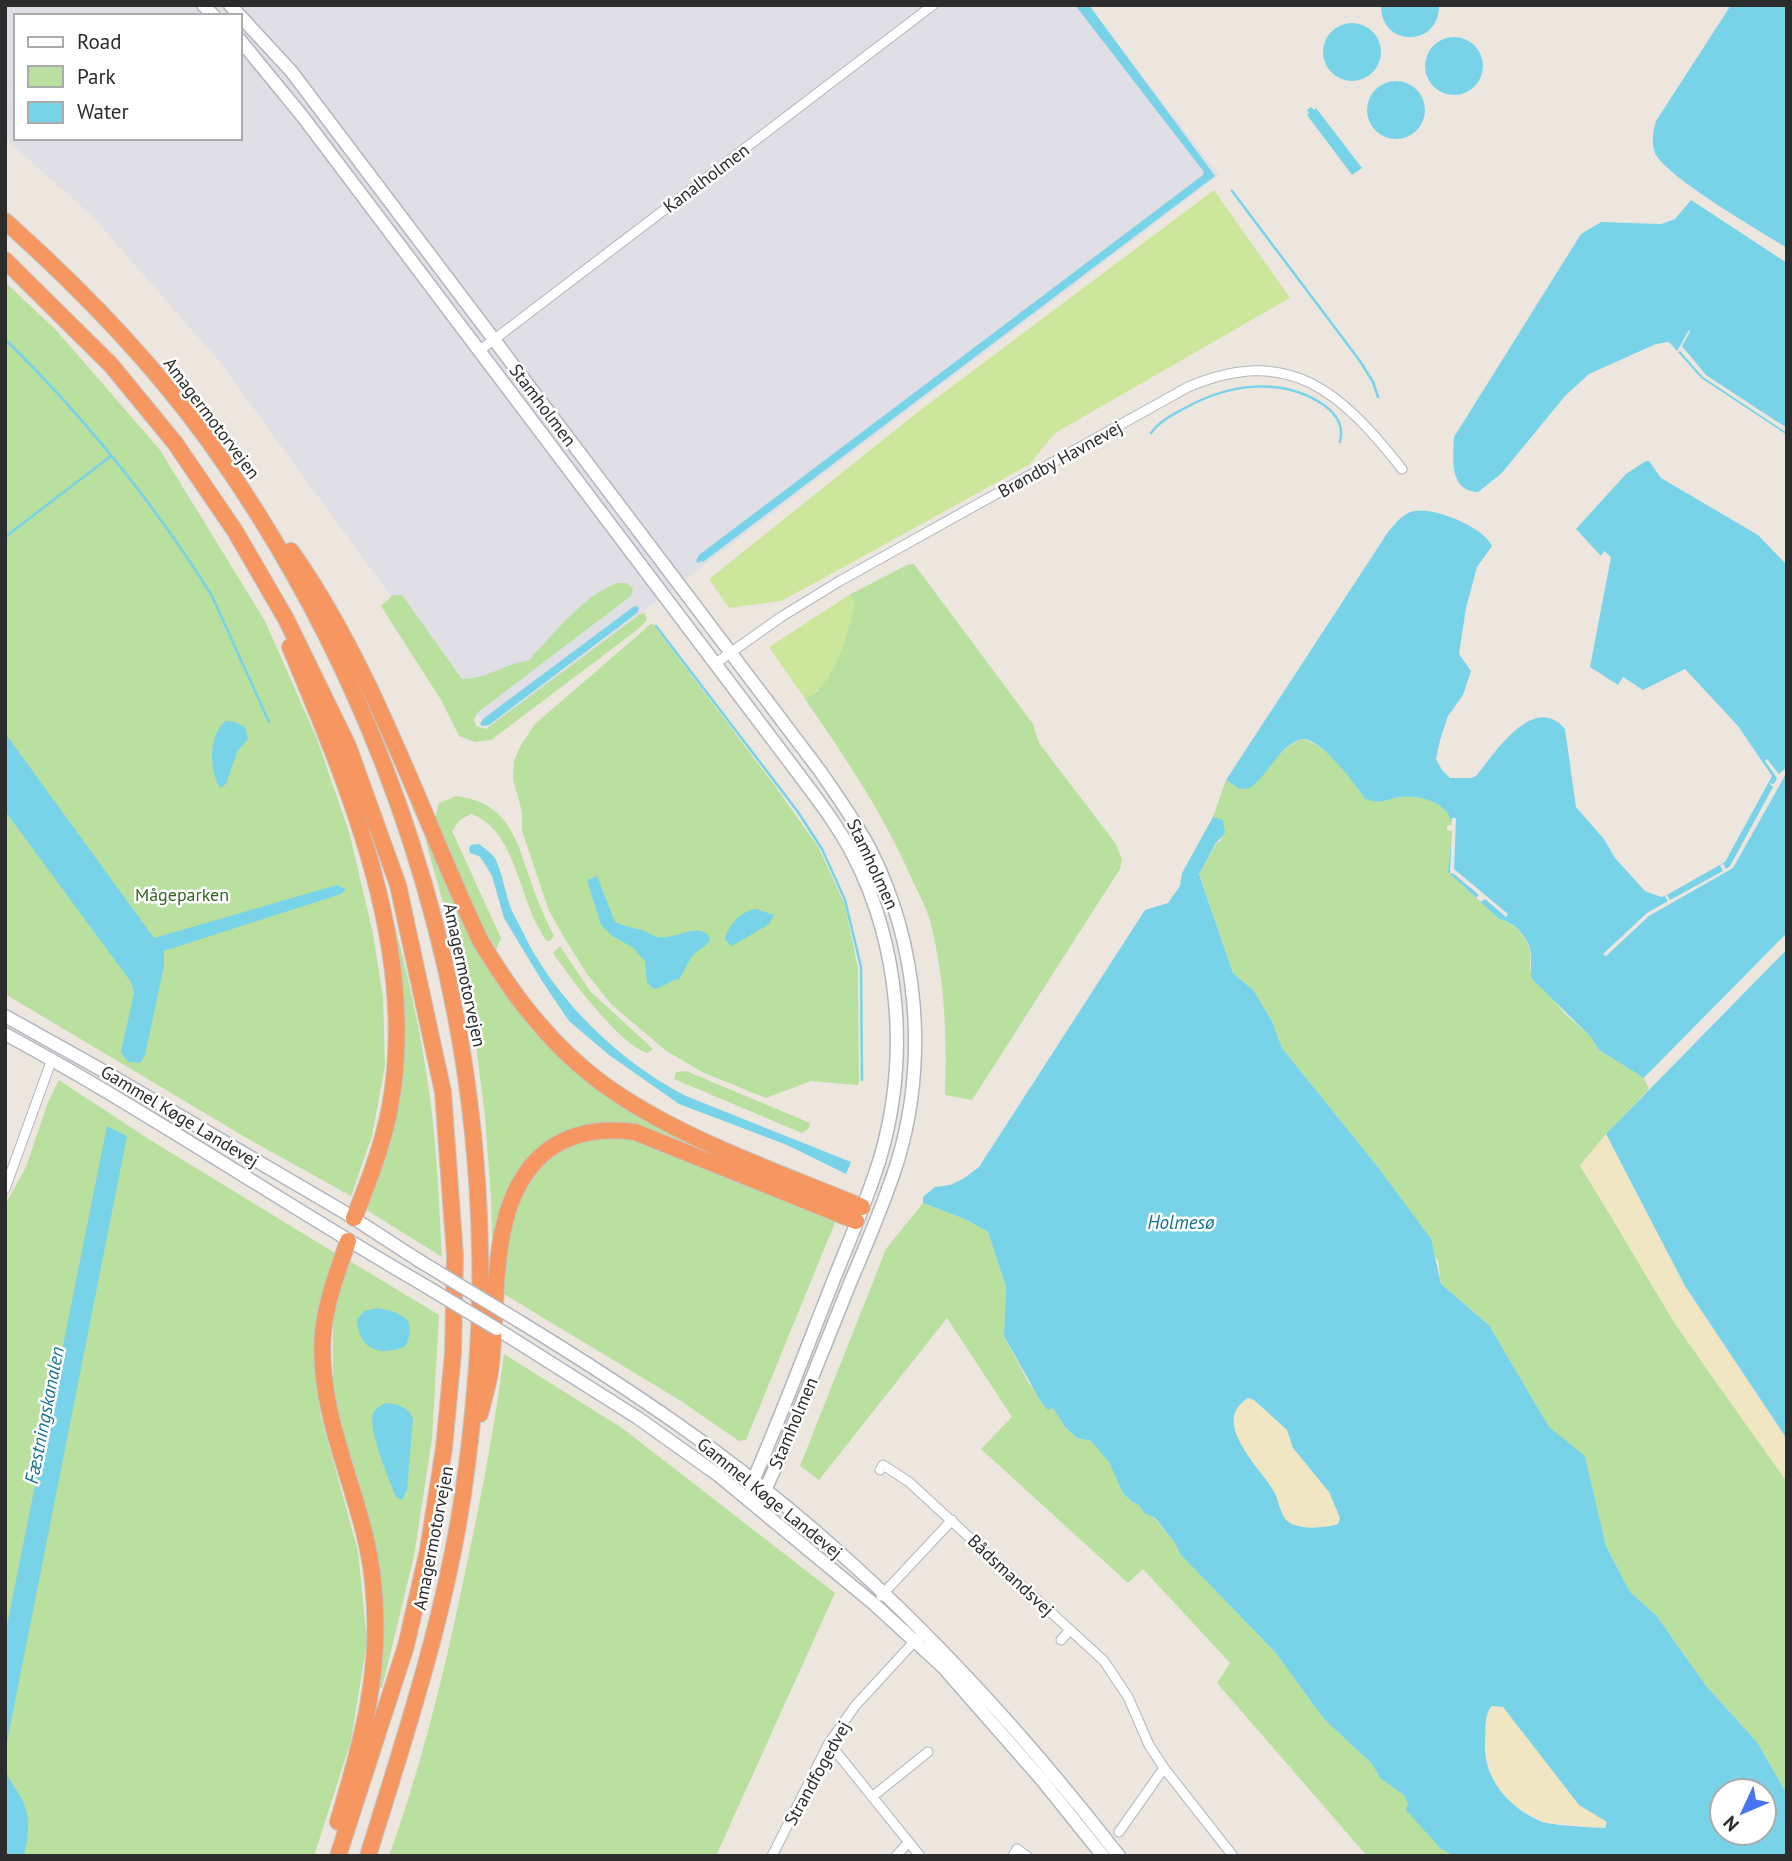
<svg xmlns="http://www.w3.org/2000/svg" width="1792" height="1861" font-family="'PT Sans',sans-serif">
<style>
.industrial{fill:#e0dfe6;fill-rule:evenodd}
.green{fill:#b9e09f}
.sand{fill:#f0e6c4}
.pitch{fill:#cce79b}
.water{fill:#78d3e9;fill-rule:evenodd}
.pier{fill:#ede6df}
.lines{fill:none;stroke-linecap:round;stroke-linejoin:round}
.stream{stroke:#78d3e9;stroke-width:2.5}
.street-casing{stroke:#b2b6bf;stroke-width:11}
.secondary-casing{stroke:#b2b6bf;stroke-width:15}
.highway-casing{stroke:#c4c4c4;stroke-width:18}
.street{stroke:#fff;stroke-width:9}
.secondary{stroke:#fff;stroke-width:12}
.highway{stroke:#f69761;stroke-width:16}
.secondary-bridge-casing{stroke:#b2b6bf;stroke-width:15;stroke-linecap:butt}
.secondary-bridge{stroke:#fff;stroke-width:12}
.labels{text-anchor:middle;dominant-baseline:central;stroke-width:5;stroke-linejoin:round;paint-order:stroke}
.street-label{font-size:18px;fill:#2c2c2c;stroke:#fff}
.park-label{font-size:18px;fill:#32661e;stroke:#fff}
.water-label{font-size:19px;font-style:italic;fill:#147397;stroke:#fff}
</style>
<rect width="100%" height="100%" fill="#ede6df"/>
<path class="industrial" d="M5 5H1087L1219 175 488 729 219 361 93 217 5 138ZM16 16H240V138H16Z"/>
<path class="green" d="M5 282 57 331 160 450 265 621 317 739 350 835 373 934 383 997 385 1066 372 1136 351 1196 250 1140 5 994Z
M914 564 1033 724 1039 743 1116 844 1122 860 1120 869 972 1100 945 1095C947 1036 945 978 930 921 926 906 917 891 911 877 883 813 844 756 805 699L818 691 854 604 849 595 907 565Z
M618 583H626L633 588 631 596 478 712 474 719 476 726 486 729 640 614 645 613 647 620 637 630 491 740 475 742 459 736 441 700 381 606 393 595H402L462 679C490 679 503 663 528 661 551 637 586 592 618 583Z
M652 623 775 786 819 848 845 905 858 968 859 1083 857 1085 811 1081 766 1098 702 1072 665 1050 611 1004 587 974 565 939 549 911 522 831V812L513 779 514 761 521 745 535 724Z
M1301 739C1326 743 1351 778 1365 799 1382 805 1385 798 1401 797 1418 795 1448 802 1451 822 1453 838 1449 856 1448 872L1499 919C1513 921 1528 938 1530 952 1531 958 1530 965 1530 971L1564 1013 1590 1036 1599 1050 1644 1078 1649 1089 1606 1134 1580 1166 1702 1362 1787 1482V1794L1757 1742 1707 1687 1656 1615 1630 1592 1606 1546 1585 1456 1549 1428 1489 1325 1441 1284 1438 1261 1377 1166 1282 1048 1272 1021 1253 990 1233 973 1199 873 1217 843 1221 841 1222 823 1213 817 1226 780 1239 789 1289 746Z
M456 796C515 803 518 850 536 896 541 910 548 923 554 936L550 941H547C518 904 518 830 471 814L460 820 452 831 501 938 496 950 475 912 435 818 439 803Z
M370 839C396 924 418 1009 430 1098 437 1150 439 1204 442 1257L365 1209 399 1064Z
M430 841 509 998 534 1031 561 1058 590 1083 843 1205 609 1123 580 1127 553 1139 496 1241 492 1239 491 1197 485 1117 471 1003 426 842Z
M560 946 590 991 652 1048V1050L647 1053C619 1044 571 979 553 953Z
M686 1071 810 1123 809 1128 802 1133 674 1079 676 1072Z
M59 1080 147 1138 335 1253 320 1304 315 1348 316 1384 321 1417 358 1551 367 1641 351 1741 314 1856H5V1205L26 1167 48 1102Z
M605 1136 637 1139 836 1220 746 1440 739 1441 681 1401 504 1294C507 1267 507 1237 515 1212 523 1182 547 1149 578 1140 586 1137 596 1137 605 1136Z
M923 1203 967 1220 988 1232 1006 1287 1004 1336 1029 1384 1037 1392 1041 1403 1053 1408 1065 1427 1077 1438 1091 1441 1110 1462 1123 1493 1132 1502 1139 1505 1144 1513 1154 1518 1175 1543 1180 1554 1275 1652 1324 1719 1372 1764 1380 1778 1405 1796 1408 1805 1455 1856H1367L1217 1683 1230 1663 1143 1569 1128 1583 981 1449 1012 1417 947 1318 819 1480 800 1466 886 1249Z
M348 1260 439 1315 432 1439 414 1556 382 1688 376 1687 379 1671 352 1471 333 1392V1312Z
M504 1354 622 1428 835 1593 716 1856H389C423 1761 447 1662 467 1563 482 1494 495 1424 504 1354Z"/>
<path class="sand" d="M1606 1134 1685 1286 1787 1439V1482L1675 1324 1580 1165Z
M1248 1398 1254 1400 1287 1430 1293 1448 1329 1492 1340 1518 1338 1524C1325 1528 1303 1530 1290 1523 1280 1517 1279 1499 1273 1490 1258 1465 1211 1423 1248 1398Z
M1492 1706 1503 1707 1579 1805 1607 1822 1605 1828 1542 1822 1506 1800 1495 1784 1485 1754 1487 1711Z"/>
<path class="pitch" d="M1214 190 1290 298 1055 433 1030 464 831 574 781 601 729 608 709 579 923 408Z
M849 595 855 604C846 637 837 682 805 699L769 647Z"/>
<path class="water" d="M1075 5H1089L1215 176 703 562 701 561 698 563 696 561 699 555 1203 175 1204 172Z
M1381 5H1439C1440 48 1380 48 1381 5Z
M1731 5H1787V248C1760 231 1666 177 1655 153 1651 142 1653 131 1656 121Z
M1323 52a29 29 0 1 1 58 0a29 29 0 1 1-58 0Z
M1425 66a29 29 0 1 1 58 0a29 29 0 1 1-58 0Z
M1367 110a29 29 0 1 1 58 0a29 29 0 1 1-58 0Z
M1311 107 1314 110 1316 108 1362 168 1352 175 1307 115 1309 113 1307 110Z
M1691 200 1787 263V435L1701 378 1669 342 1656 344 1589 374 1565 396 1501 474 1478 492C1449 491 1453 459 1454 437L1581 234 1601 222 1661 224 1675 219Z
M1646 461H1649L1661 478 1758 535 1787 565V933L1644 1078 1599 1050 1590 1036 1532 979C1529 969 1533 959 1530 950 1527 936 1513 921 1499 919L1448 872C1449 856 1453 838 1451 822 1448 802 1418 795 1401 797 1385 799 1382 805 1365 799 1356 785 1320 737 1302 739 1297 740 1291 744 1287 747 1273 759 1265 777 1250 788L1239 789 1226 780 1388 532C1395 524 1403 513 1414 511 1434 507 1484 527 1492 546L1477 567 1466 608 1459 654 1471 671 1463 695 1448 716 1440 740 1436 759 1442 770 1450 778H1471L1476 776C1495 753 1533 692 1565 729L1576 807 1604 839 1615 858 1645 891 1661 897 1665 896 1725 862 1772 776 1738 726 1685 669 1643 690 1623 677 1618 685 1590 667 1611 557 1604 551 1601 556 1576 529 1626 474Z
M637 606 639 608 637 613 489 725 482 726 480 724 483 719 633 607Z
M226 721 235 722 245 727 248 739 237 752 226 784 220 788C209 770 208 734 226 721Z
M5 733 154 938 337 885 346 889 341 894 164 951V966L145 1055 140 1063 128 1062 121 1052 134 993 131 982 5 811Z
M1213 817 1223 820 1225 833 1216 843 1199 874 1233 973 1253 990 1272 1021 1282 1048 1377 1166 1431 1239 1441 1284 1489 1325 1549 1427 1585 1456 1606 1546 1630 1592 1656 1615 1707 1687 1757 1742 1787 1794V1856H1455L1441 1849 1406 1810 1408 1805 1405 1796 1380 1778 1372 1764 1324 1719 1275 1652 1180 1554 1175 1543 1155 1518 1144 1513 1139 1505 1132 1502 1123 1493 1109 1462 1091 1441 1077 1438 1065 1427 1053 1408 1048 1410 1041 1402 1004 1336 1006 1287 988 1232 967 1220 923 1203V1197L935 1187 950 1185 963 1179 979 1167 1145 910 1168 903 1180 886 1182 873ZM1248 1398 1254 1400 1287 1430 1293 1448 1329 1492 1340 1518 1338 1524C1325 1528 1303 1530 1290 1523 1280 1517 1279 1499 1273 1490 1258 1465 1210 1422 1248 1398ZM1492 1706 1503 1707 1579 1805 1607 1822 1605 1828C1590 1827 1553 1826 1540 1821 1508 1807 1483 1778 1485 1742 1486 1730 1484 1714 1492 1706ZM1722 1791H1764V1833H1722Z
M479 844C484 848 491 853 495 858 504 876 505 897 514 915 522 929 528 944 537 958 572 1015 626 1065 686 1096L851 1162 846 1174 787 1145 679 1104 609 1055 569 1021 542 981 504 918 492 876 483 861 479 856 470 853 469 848 471 845Z
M597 876 615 922C624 926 633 928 642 930 648 932 653 936 658 937 676 940 700 920 710 938 707 948 701 947 694 954 689 959 685 971 679 979 669 980 662 989 654 989L647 983 645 961 632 947 612 936 601 925 587 880Z
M756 909 774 915 769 924 732 946 725 940C728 925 741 911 756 909Z
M1787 949V1439L1685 1286 1606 1134Z
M107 1126 127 1136 5 1752V1635Z
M378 1308 395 1312 408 1320 410 1333 406 1346C380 1357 359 1350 357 1320L364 1311Z
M386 1403C398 1404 409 1407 413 1419L407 1490 402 1500 396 1497C389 1480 368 1430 373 1414 375 1408 380 1406 386 1403Z
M5 1768C9 1782 19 1791 24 1804 31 1820 28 1839 24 1856H5Z"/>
<path class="pier" d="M1689 330 1690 332 1682 346 1706 375 1787 428V433L1703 377 1680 351 1676 353Z
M1767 759 1779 774 1787 767V772L1733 868 1649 916 1606 956 1603 954 1647 913 1668 901 1665 896 1667 895 1670 900 1723 871 1720 865 1723 864 1726 869 1730 866 1773 787 1769 783 1774 784 1777 778 1765 761Z
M1452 818H1456L1454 869 1508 914 1506 917 1485 899 1481 902 1476 898 1479 895 1454 874 1450 873 1452 831 1447 830V825H1451Z
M1787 933V938L1645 1081 1644 1078Z
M1787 946V949L1649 1089 1648 1086Z"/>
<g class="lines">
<path class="stream" d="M1232 191 1360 361 1373 382 1378 397
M5 339C83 416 154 503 212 596L269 722
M1151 433C1160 421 1172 415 1185 408 1228 384 1282 376 1324 405 1337 415 1344 425 1340 442
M5 537 111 456
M656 626 798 812 822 849 845 900 861 967 862 1080"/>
<defs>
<path id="street" d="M479 351 933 5
M716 663 781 617 838 582 1188 387C1290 344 1341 392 1402 469
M5 1189 52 1059
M880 1470 883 1465 909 1482 1104 1661 1128 1697 1149 1745 1164 1768
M881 1596 952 1520
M1061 1640 1070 1630
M829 1743 920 1856
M872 1797 928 1752
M1119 1832 1164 1768 1233 1856
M772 1856 829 1743 855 1706 924 1631
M896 1856 909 1842
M1013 1856 1017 1849 1027 1856"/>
<path id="secondary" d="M203 5 214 16
M230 5 291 71 820 771C838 797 856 822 871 851 918 945 928 1059 898 1160 885 1202 867 1243 850 1283 827 1341 804 1398 781 1455L765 1490 750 1501
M240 40 303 117 803 780C821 804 839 828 853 855 900 946 909 1057 881 1155 868 1199 849 1241 832 1284 806 1350 781 1416 753 1481L750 1501
M5 1016 107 1073 344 1212 418 1260
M5 1034C146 1110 279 1201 417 1281
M517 1320C627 1387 735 1459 831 1545 937 1638 1032 1744 1119 1856
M497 1329 638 1418 718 1475 874 1604 943 1667 1042 1780 1103 1856"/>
<path id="highway" d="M5 221C87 294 165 375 227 467 384 697 475 971 480 1250 482 1322 476 1394 467 1465 451 1599 408 1727 368 1856
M5 260 111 365 175 443 235 531 286 619 348 746 398 885 443 1092 455 1256 453 1353 444 1448 428 1550 406 1646 338 1856
M291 551C374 669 419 810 480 940 512 995 551 1046 603 1084 679 1139 776 1171 862 1207
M290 647C349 788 419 951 390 1107 383 1145 368 1183 354 1218
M480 1414C483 1401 488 1386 490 1372 500 1302 485 1198 548 1150 574 1131 604 1128 635 1132L856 1221
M338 1822C362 1740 383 1670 373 1582 365 1498 316 1420 323 1333 326 1301 338 1271 348 1241"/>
</defs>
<use href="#street" class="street-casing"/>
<use href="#secondary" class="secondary-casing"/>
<use href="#highway" class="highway-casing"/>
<use href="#street" class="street"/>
<use href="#secondary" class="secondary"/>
<use href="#highway" class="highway"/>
<defs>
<path id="secondary-bridge" d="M418 1260 517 1320
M417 1281 497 1329"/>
</defs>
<use href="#secondary-bridge" class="secondary-bridge-casing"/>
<use href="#secondary-bridge" class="secondary-bridge"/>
</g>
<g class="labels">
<g class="street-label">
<text transform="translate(706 178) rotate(-37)">Kanalholmen</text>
<text transform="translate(543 405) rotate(53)">Stamholmen</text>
<text transform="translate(212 418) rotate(53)">Amagermotorvejen</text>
<text transform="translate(1060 459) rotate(-29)">Brøndby Havnevej</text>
<text transform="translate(873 864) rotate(65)">Stamholmen</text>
<text transform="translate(465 975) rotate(78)">Amagermotorvejen</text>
<text transform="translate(180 1116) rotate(31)">Gammel Køge Landevej</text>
<text transform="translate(793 1423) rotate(-67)">Stamholmen</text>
<text transform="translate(770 1498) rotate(39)">Gammel Køge Landevej</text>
<text transform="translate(433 1538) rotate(-79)">Amagermotorvejen</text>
<text transform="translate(1011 1575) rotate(43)">Bådsmandsvej</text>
<text transform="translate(817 1773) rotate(-61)">Strandfogedvej</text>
</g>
<g class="park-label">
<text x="182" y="894">Mågeparken</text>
</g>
<g class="water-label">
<text x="1181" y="1222">Holmesø</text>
<text transform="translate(44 1415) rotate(-79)">Fæstningskanalen</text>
</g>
</g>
<rect width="1792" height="1861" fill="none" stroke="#2c2c2c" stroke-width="14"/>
<rect x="14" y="14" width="228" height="126" fill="#ffffff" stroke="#ababab" stroke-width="2"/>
<rect x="28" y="37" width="35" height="10" fill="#ffffff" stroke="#ababab" stroke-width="2"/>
<text x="77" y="49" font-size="21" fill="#2c2c2c">Road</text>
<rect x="28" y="66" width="35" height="21" fill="#b9e09f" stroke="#ababab" stroke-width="2"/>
<text x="77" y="84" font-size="21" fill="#2c2c2c">Park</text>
<rect x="28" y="102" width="35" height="21" fill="#78d3e9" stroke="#ababab" stroke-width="2"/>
<text x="77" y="119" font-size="21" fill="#2c2c2c">Water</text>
<g transform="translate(1743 1812) rotate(226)"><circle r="33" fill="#ffffff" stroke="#ababab" stroke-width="2"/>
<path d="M0-5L12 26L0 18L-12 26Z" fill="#4873f1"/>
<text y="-10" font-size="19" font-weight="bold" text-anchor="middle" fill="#2c2c2c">N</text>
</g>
</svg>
